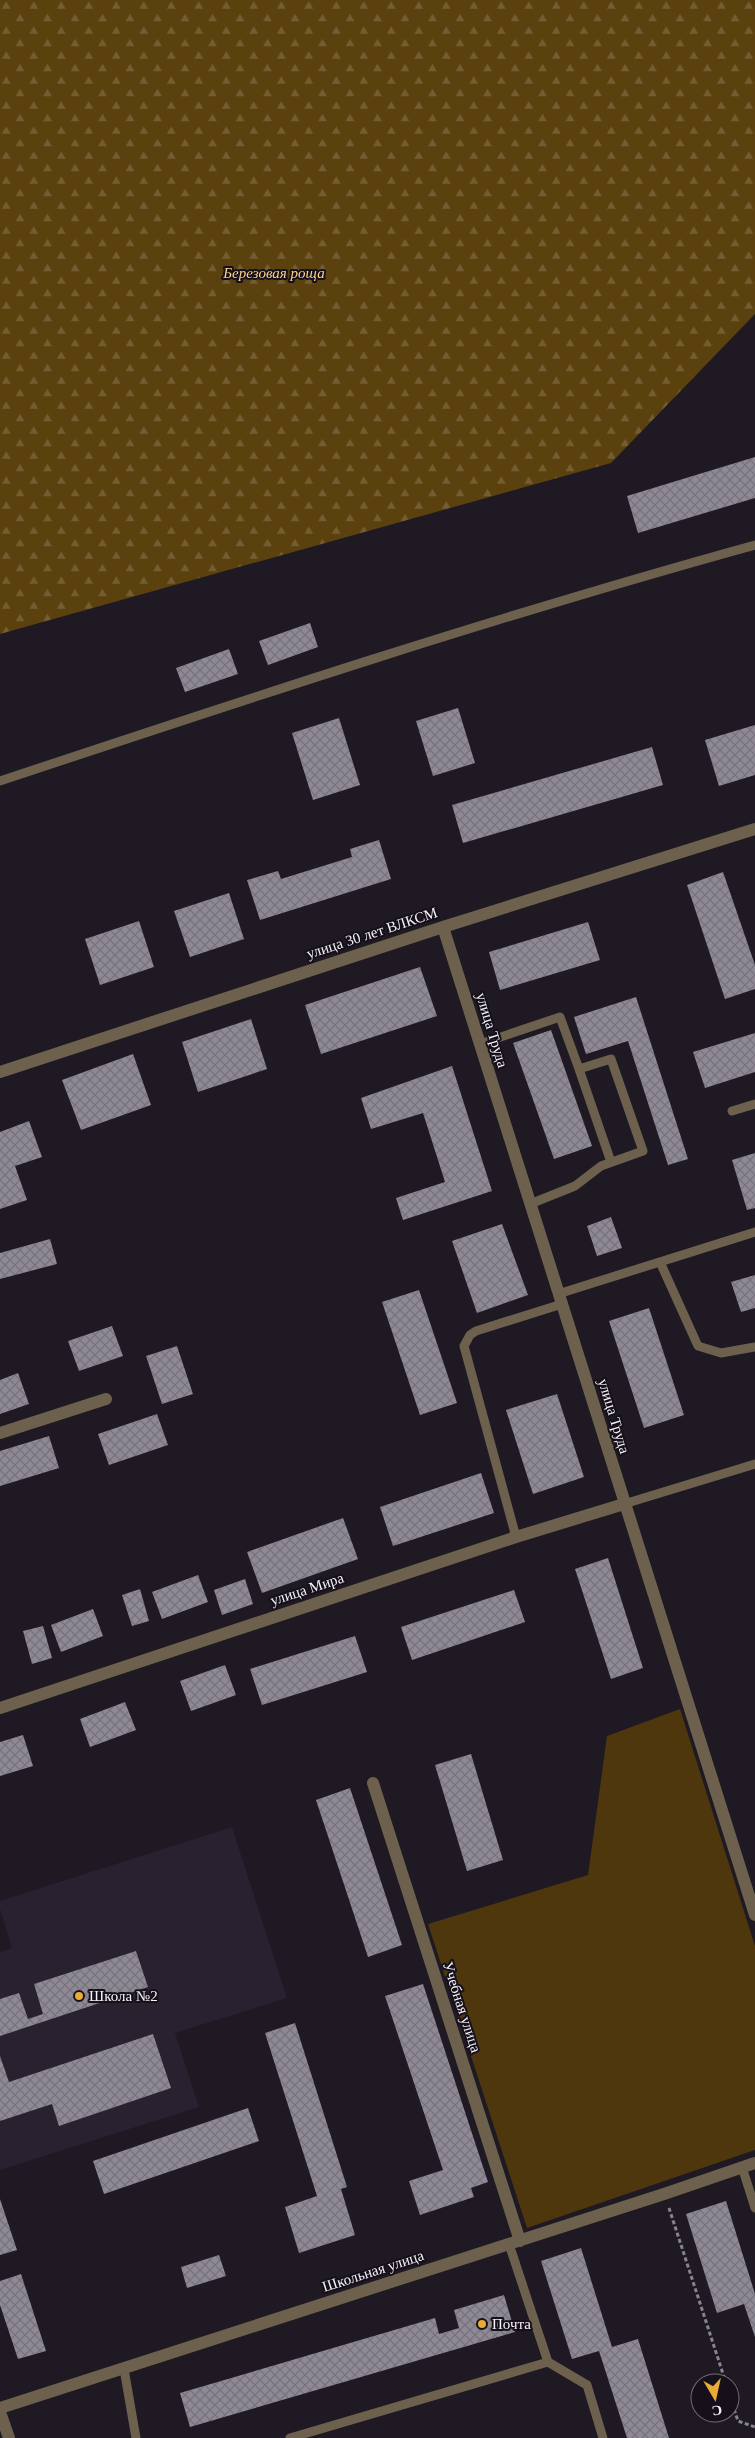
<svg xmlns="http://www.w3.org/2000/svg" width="755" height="2438" font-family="Georgia,serif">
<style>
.built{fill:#282130}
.forest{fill:url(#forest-firs)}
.park{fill:#4e370d}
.building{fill:url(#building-cross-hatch)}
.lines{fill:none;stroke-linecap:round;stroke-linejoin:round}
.path{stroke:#88848c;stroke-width:3;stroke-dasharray:4 2.5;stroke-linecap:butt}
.service{stroke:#6d614e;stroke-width:9}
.minor{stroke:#6d614e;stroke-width:12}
.poi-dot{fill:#e8ab37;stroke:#151019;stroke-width:2}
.labels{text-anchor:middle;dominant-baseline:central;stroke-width:4;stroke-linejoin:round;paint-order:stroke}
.park-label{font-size:15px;font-style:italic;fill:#fcd087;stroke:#151019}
.street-label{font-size:15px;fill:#f7f3fa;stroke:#151019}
.poi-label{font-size:15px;fill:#f7f3fa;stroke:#151019;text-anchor:start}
</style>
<defs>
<pattern id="forest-firs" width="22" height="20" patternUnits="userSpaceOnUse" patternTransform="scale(1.25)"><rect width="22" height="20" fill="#5b410e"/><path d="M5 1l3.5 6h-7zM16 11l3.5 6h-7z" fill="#735d32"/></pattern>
<pattern id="building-cross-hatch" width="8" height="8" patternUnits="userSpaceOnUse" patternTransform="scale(1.25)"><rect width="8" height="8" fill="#8f8996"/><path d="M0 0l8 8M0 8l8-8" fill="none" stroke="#77737c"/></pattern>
</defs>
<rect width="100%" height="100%" fill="#1e1923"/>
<path class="built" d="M232 1827 287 1998 175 2033 199 2107 0 2170V1952L12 1948 0 1909V1901Z"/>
<path class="forest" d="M0 0H755V314L611 463 0 634Z"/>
<path class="park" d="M680 1709 755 1946V2150L527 2228 428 1924 588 1875 607 1736Z"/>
<path class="building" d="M755 457V498L638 533 627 496Z
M310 623 318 647 268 665 259 641Z
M229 649 238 674 185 692 176 668Z
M458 708 475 763 433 776 416 721Z
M339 718 360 785 313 800 292 733Z
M755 725V775L719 786 705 740Z
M652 747 663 785 463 843 452 805Z
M379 840 391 879 260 920 247 880 278 871 281 879 352 857 350 849Z
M723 872 755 965V989L725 999 687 885Z
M229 893 244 939 190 957 174 911Z
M139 921 154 967 100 985 85 939Z
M588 922 600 960 500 990 489 952Z
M420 967 437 1016 321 1054 305 1005Z
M636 997 688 1159 668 1165 628 1041 586 1054 574 1017Z
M251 1019 267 1069 198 1092 182 1042Z
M551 1030 592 1146 554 1159 513 1043Z
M755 1033V1072L705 1088 693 1052Z
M133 1054 151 1105 81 1130 62 1080Z
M452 1066 492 1191 403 1220 396 1198 445 1182 423 1113 371 1129 361 1098Z
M29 1121 42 1157 15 1166 27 1200 0 1209V1132Z
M755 1153V1208L747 1210 732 1160Z
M611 1217 622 1248 597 1256 587 1226Z
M502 1224 528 1295 477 1313 452 1241Z
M50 1239 57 1264 0 1279V1253Z
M755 1275V1308L741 1312 731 1282Z
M419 1290 457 1403 420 1415 382 1302Z
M649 1308 684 1415 644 1428 609 1321Z
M112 1326 123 1356 79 1371 68 1341Z
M177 1346 193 1394 162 1404 146 1356Z
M18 1373 29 1404 0 1414V1380Z
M557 1394 584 1477 533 1494 506 1410Z
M157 1414 168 1445 109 1465 98 1434Z
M49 1436 59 1468 0 1486V1451Z
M481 1473 494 1513 393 1546 380 1507Z
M343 1518 358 1559 262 1593 247 1552Z
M608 1558 643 1668 611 1679 575 1569Z
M198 1575 208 1602 162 1619 152 1592Z
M245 1579 253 1604 222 1615 214 1590Z
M140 1589 149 1621 132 1626 122 1595Z
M514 1590 525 1622 412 1660 401 1627Z
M93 1609 103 1636 61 1652 51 1625Z
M43 1626 52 1658 32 1664 23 1631Z
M355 1636 367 1672 262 1705 250 1669Z
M225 1665 236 1695 191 1711 180 1681Z
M125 1702 136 1730 90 1747 80 1719Z
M23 1735 33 1766 0 1776V1742Z
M471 1754 503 1860 467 1871 435 1765Z
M350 1788 402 1945 368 1957 316 1800Z
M136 1951 148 1987 0 2036V1999L19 1993 28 2019 43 2014 34 1984Z
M423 1984 488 2182 471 2188 474 2197 420 2215 409 2181 443 2170 385 1996Z
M295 2023 347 2187 341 2189 355 2235 299 2253 285 2207 317 2196 265 2033Z
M153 2034 171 2088 59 2126 52 2104 0 2121V2056L9 2082Z
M248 2108 259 2141 104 2194 93 2161Z
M0 2199 17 2250 0 2255Z
M726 2201 755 2294V2337L744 2304 717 2313 686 2214Z
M581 2248 612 2347 638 2339 669 2438H627L599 2351 572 2359 541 2261Z
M219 2255 226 2276 187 2288 181 2267Z
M21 2274 46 2351 18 2359 0 2305V2281Z
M504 2295 515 2332 190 2427 180 2393 435 2318 439 2334 459 2328 454 2310Z"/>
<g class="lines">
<path class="path" d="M669 2208 726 2383
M730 2397 738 2421 755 2427"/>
<path class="service" d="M0 781C250 698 501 615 755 545
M480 1044 560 1017 579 1069 611 1059 643 1151 601 1166 575 1186 530 1204
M579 1069 611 1162
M732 1111 755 1104
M660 1262 698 1346 721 1353 755 1347
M558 1294 755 1232
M624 1504 755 1464
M516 1537 464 1346 470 1335 476 1331 562 1304
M742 2167 755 2208
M509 2244 548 2362 587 2385 603 2438
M124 2369 136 2438
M290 2438 548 2362"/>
<path class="minor" d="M443 927 755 1915
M0 1072 443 927 755 829
M0 1433 106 1399
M0 1708 516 1537 624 1504
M373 1783 520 2241
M0 2408 664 2194 755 2163
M0 2412 9 2438"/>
</g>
<g class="poi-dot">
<circle cx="79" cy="1996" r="5"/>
<circle cx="482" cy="2324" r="5"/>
</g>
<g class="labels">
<g class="park-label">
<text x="274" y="273">Березовая роща</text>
</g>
<g class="street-label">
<text transform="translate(372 933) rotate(-18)">улица 30 лет ВЛКСМ</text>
<text transform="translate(492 1030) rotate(73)">улица Труда</text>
<text transform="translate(614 1416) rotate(73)">улица Труда</text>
<text transform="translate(307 1589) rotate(-18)">улица Мира</text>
<text transform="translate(462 2007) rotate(72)">Учебная улица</text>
<text transform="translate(373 2271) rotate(-18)">Школьная улица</text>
</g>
<g class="poi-label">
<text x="89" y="1996">Школа №2</text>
<text x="492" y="2324">Почта</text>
</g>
</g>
<g transform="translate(715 2398) rotate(171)"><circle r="24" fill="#151019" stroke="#6f6b73"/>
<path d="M0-4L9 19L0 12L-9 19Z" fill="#e8ab37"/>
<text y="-8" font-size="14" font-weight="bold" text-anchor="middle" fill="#f7f3fa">С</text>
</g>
</svg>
